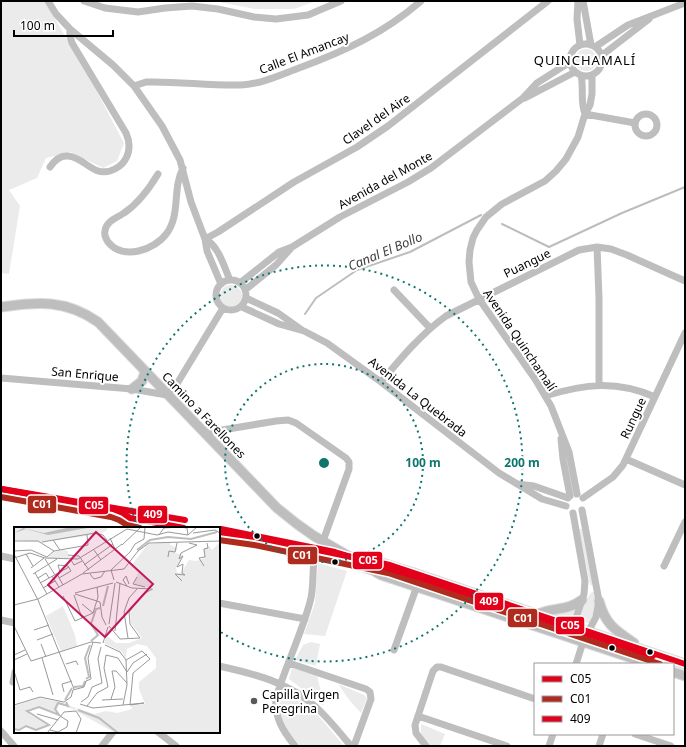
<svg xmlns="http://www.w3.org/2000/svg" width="686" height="747" font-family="'Noto Sans',sans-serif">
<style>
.green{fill:#ebebeb}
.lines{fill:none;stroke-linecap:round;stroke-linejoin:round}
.stream{stroke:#bdbdbd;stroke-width:2}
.major-casing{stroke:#dbdbdb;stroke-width:11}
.minor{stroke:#bebebe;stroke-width:7}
.major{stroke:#bebebe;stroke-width:9}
.bus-1-casing{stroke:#fff;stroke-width:9}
.bus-2-casing{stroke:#fff;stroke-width:9}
.bus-3-casing{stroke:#fff;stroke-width:9}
.bus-1{stroke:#e2001a;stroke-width:6}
.bus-2{stroke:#af2b1e;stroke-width:6}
.bus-3{stroke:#e2001a;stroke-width:6}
.ring{fill:none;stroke:#0f766e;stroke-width:2;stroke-dasharray:2 4}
.bus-dot{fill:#000;stroke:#fff;stroke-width:1.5}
.poi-dot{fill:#595959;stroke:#fff;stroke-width:1.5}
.labels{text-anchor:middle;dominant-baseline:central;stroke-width:4;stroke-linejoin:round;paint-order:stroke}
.street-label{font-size:12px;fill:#000;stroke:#fff}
.poi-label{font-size:12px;fill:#000;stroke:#fff;text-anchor:start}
.neighbourhood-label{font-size:13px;letter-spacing:1px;fill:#000;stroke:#fff}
.water-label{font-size:13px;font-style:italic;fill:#424242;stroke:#fff}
.inset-river{fill:none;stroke:#bdbdbd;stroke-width:2}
.inset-road{fill:none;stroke:#999;stroke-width:1}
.view{fill:#c2185b;fill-opacity:0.15;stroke:#c2185b;stroke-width:2}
.inset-edge{fill:none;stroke:#000;stroke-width:2}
.centre{fill:#0f766e;stroke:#fff;stroke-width:2}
.ring-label{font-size:12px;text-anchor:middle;font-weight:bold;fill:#0f766e;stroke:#fff;stroke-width:4;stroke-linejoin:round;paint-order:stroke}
.line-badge{stroke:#fff;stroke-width:1.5}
.badge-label{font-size:11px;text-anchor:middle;font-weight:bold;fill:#fff}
</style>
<rect width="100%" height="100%" fill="#fff"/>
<path class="green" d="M1 1H45L96 90 124 143 117 161 103 168 71 152 46 158 37 178 9 190 20 206 9 274 1 273Z
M214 1H316L294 9H255Z
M575 60a11 11 0 1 1 22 0a11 11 0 1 1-22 0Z
M220 296a11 11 0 1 1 22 0a11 11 0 1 1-22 0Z
M579 529H582L593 585H590Z
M318 563 347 571 325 636 304 634 315 603Z
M592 592H594C596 603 596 614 589 623H585L582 622C578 611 585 600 592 592Z
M575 607 574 622 551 613Z
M311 642 320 644 316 666 295 660 303 645Z
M292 668 317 675 324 706 289 679Z
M338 684 364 695 367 698 361 713 350 701Z
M283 692C301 691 332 732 344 746H300C289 733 271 710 283 692Z
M421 724 445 734 440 746H430L421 733Z"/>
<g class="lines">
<path class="stream" d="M502 224 549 247 622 213 685 187
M305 314 316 298 357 270 410 252 481 215"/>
<defs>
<path id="major" d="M1 307C38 302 65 299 98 322L277 508 297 524 314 536 381 575 650 664
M132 389 142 381 145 372
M356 557 379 562 414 573 685 664
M599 601C605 624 615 630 634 643
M538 614C554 607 567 611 582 600
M673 672 685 676"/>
</defs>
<use href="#major" class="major-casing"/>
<path class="minor" d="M48 1 56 14 70 29 113 65 134 86 162 126 180 160 191 202 205 239 207 251 221 284
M84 1 105 8 138 12 165 8 192 6 218 9 254 17 276 19 308 15 341 1
M578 1 577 19 580 45
M583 1 591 45
M570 60a16 16 0 1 1 32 0a16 16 0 1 1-32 0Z
M595 47 628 25 685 3
M601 56 649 19
M581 75C584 88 580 102 585 114
M134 86 146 82C178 81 209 86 241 85 261 84 280 75 299 68 345 51 384 33 421 1
M525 98 575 72
M585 114 635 123
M635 125a11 11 0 1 1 22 0a11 11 0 1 1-22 0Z
M50 167C54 161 60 155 68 156 84 157 92 176 110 171 116 169 122 165 125 160 130 152 130 142 126 133L72 43 70 36V29
M158 174C149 189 139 203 124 213 117 218 106 221 105 231 104 235 106 239 108 242 123 261 155 250 167 233 181 213 172 189 183 168
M205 239 218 232 294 182 357 147 388 126 548 1
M205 239C219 246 224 267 230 280
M597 247 599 298V385
M216 295a15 15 0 1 1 30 0a15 15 0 1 1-30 0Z
M240 283 279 252 292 247 340 217 408 182 431 168 523 98 537 83 570 62
M245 290 276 265 292 247
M394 290 430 328
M246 298 278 313 302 330
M242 307 279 324 304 331 327 343 381 382 499 473 542 499 566 506
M1 378 132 389 167 395 175 387 223 308
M381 382C401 358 421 334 446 316L579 250 597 247 611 249 627 255 685 281
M545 396C585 384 616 380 655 397
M204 433 276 421 288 420 296 423 346 458 349 462V469L323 541
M561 439 563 459 570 496
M626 459 685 485
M517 484 534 486 568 498
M1 489 113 509 123 513 130 517
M577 494 569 452 551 406 535 379 479 299 471 282 469 262 470 250 473 238 477 230 486 217 502 204 545 181 556 171 566 159 578 137 585 114 590 105 592 94V75
M1 497 130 518 184 528
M583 498 613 477 623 465 685 333
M573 513 585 581 584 594 577 615V623L583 642
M219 532C261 536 303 548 345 555
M219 537 333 560 369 571
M1 556 15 559
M664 566 685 522
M219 603 305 619
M1 620 15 623
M394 650 417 586
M289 663 366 689 370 692 371 699 354 746
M576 664 583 642 596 617 599 601 582 510
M219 666C255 674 288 682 316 707 329 719 340 733 351 746
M13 682 15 672
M418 716 507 746
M1 731 14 746
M158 732 176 746
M635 734 671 746
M102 746 113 732
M295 746C283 731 274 717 276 698 286 665 301 635 310 602 315 585 311 567 316 550
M426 746 416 733 415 725 433 671 437 667H441L535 699
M549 746 553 734
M599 746 603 734"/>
<use href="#major" class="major"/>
<defs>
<path id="bus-1" d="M1 489 113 509 123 513 130 518 184 528
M219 532 255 537 390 565 685 664"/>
<path id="bus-2" d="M1 497 111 517 119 520 127 525 140 528
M219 540 254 545 388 573 660 664"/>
<path id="bus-3" d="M2 489 185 520
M221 529 335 552 420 578 653 656"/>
</defs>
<use href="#bus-1" class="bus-1-casing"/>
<use href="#bus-2" class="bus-2-casing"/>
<use href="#bus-3" class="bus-3-casing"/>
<use href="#bus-1" class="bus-1"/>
<use href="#bus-2" class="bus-2"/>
<use href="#bus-3" class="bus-3"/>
</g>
<g class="ring">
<circle cx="324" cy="463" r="99"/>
<path d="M137 527A198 198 0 1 1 219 631"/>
</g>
<g class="bus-dot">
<circle cx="257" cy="536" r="3.5"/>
<circle cx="335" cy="562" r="3.5"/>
<circle cx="612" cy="648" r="3.5"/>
<circle cx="650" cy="652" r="3.5"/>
</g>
<circle class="poi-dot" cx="254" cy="701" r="4"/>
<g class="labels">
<g class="street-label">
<text transform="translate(304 53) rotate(-21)">Calle El Amancay</text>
<text transform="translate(376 119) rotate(-35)">Clavel del Aire</text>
<text transform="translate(385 180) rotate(-29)">Avenida del Monte</text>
<text transform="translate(527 263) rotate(-26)">Puangue</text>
<text transform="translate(520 340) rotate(56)">Avenida Quinchamalí</text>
<text transform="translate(85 374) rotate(5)">San Enrique</text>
<text transform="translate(418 397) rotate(38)">Avenida La Quebrada</text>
<text transform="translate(204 415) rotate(46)">Camino a Farellones</text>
<text transform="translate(633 418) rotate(-65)">Rungue</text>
</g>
<g class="poi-label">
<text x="262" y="694">Capilla Virgen<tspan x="262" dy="14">Peregrina</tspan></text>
</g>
<g class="neighbourhood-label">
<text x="585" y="60">QUINCHAMALÍ</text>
</g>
<g class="water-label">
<text transform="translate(385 251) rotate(-23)">Canal El Bollo</text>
</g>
</g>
<g transform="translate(14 527)">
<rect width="206" height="206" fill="#fff"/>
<path d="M93 0V3L87 7 28 15 0 13 1 0ZM157 15 156 18 164 21 161 26 169 28 162 41 163 46H167L175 33 182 34 191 31 189 22 195 19 198 23 206 15V206H101L62 184 63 181 80 187 92 184 103 186 118 182 117 178 131 177 125 162V155L142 141V131L133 119 123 117 113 122 112 132 108 125 90 116 93 109 102 116H115L128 111 117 96 116 84 130 67 140 62 120 57 124 45 117 39 134 17ZM49 23 54 24V29L66 31H34L40 25ZM49 79 61 108 63 119 47 124 32 89ZM25 171 47 175 62 181 61 183 45 177 43 183 46 189 25 180 14 182 16 188 34 198 22 203 11 199 5 202 0 201V179Z" fill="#ebebeb"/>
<path d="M57 0H79L34 8 12 2 0 6 9 1 30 6Z" fill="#bdbdbd"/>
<path class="inset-river" d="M123 23 136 13 154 10 177 12 203 5M89 79 94 59M77 114 84 108 77 97 82 82 86 81M72 152 75 150 71 131 76 118M60 160 69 159 71 154M51 173 58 161M64 183 85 191 104 206M0 202 5 203 12 199 22 203 35 198 13 184 25 180 45 188 41 182 44 176 54 179 52 175"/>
<path class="inset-road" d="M179 6 201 3 206 6M145 8 150 1 165 0 173 1 174 8M96 11 101 22M39 13 46 23M0 14H24L40 24M28 15 81 6 89 8 93 13M108 18 127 0M80 23 87 33M0 24 17 23 33 30 40 24M40 24 74 18 73 8M0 27 24 73M12 27 19 39M54 28 65 29 75 43M154 30 155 24 161 25 163 16M0 31 16 26 31 31 64 32 113 2 143 8 154 5 174 8 183 0M31 32 41 48M57 33 60 38 68 34M70 38 99 17M190 39 185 31 191 30 190 22 194 21 193 16M17 41 30 31M21 46 33 67M69 46 108 17M19 47 43 32M43 47 49 58M76 47 80 52 87 50 91 44M38 49 45 60M123 50 119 57 131 60M24 51 32 46 35 51M45 51 57 44 54 39 44 38 46 45M100 53 97 43 116 25 121 17 130 12 131 0M168 54 161 47 171 48 168 46 169 37 163 40 169 29 165 32 167 26 183 18 175 16M102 55 118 61 138 62M26 56 55 40M113 59 109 53 112 49 115 57M29 61 41 54M61 66 99 56M61 67 86 75 88 90 92 98M60 68 68 91M49 69 61 94 79 86 84 70 83 60M24 73 60 162M68 77 79 86M0 78 24 72 68 47 110 42 124 24 135 16 206 14M95 97 101 56M0 99 17 134 77 115 87 116M95 99 106 112 126 111M20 103 35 98M101 104 106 56M114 111 110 85 115 71 123 62M126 111 116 97 115 85 129 67 139 62M23 113 39 107M89 116 94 100M27 117 32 130M91 118 106 125 112 133 128 124 136 132 119 146 116 178M0 128 11 123M28 131 39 168M0 133 13 127M52 137 62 134 64 138M0 144 6 163 16 160 19 165M50 165 48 157 58 154M57 170 59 163 70 160 72 154 77 152 74 131 79 115M97 172 101 160 98 144H102L113 156M88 173 109 172M67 175 74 170 78 160 88 156 84 132 87 120M66 177 79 181 130 176 116 178M0 178 26 170 50 175 57 170M109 178 113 158 112 133M73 179 83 166 94 160 90 141 92 128 104 131 113 145 119 136 133 127M62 184 67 192 62 206M23 187 44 193M36 203 44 205 53 200 54 194 46 189M33 206 50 185 62 184"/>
<path class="view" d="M82 5 139 57 91 110 34 58Z"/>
<rect width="206" height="206" class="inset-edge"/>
</g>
<circle cx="324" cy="463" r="6" class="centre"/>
<g class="ring-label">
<text x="423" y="467">100 m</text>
<text x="522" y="467">200 m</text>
</g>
<g class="line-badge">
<rect x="27" y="495" width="30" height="19" rx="4" fill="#af2b1e"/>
<rect x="78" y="496" width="31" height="19" rx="4" fill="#e2001a"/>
<rect x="137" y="505" width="31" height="19" rx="4" fill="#e2001a"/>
<rect x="287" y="546" width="31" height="19" rx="4" fill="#af2b1e"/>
<rect x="352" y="551" width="31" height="19" rx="4" fill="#e2001a"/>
<rect x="474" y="592" width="30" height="19" rx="4" fill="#e2001a"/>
<rect x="507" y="608" width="31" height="20" rx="4" fill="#af2b1e"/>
<rect x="555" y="616" width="30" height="19" rx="4" fill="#e2001a"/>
</g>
<g class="badge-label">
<text x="42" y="508">C01</text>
<text x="94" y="509">C05</text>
<text x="153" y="518">409</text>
<text x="302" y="559">C01</text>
<text x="368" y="564">C05</text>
<text x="489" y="605">409</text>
<text x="523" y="622">C01</text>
<text x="570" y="629">C05</text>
</g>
<rect width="686" height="747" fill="none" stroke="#000000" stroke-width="4"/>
<rect x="534" y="663" width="140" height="72" fill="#ffffff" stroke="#999999"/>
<rect x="542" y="676" width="20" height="6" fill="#e2001a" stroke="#999999"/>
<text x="570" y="683" font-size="12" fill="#000000">C05</text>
<rect x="542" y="696" width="20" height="6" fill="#af2b1e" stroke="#999999"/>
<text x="570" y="703" font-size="12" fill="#000000">C01</text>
<rect x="542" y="716" width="20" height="6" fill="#e2001a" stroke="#999999"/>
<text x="570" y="723" font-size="12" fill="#000000">409</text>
<path d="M14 30v6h99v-6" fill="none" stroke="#000000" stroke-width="2"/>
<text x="20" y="30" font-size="12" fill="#000000" stroke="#ffffff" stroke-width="3" paint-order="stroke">100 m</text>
</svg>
